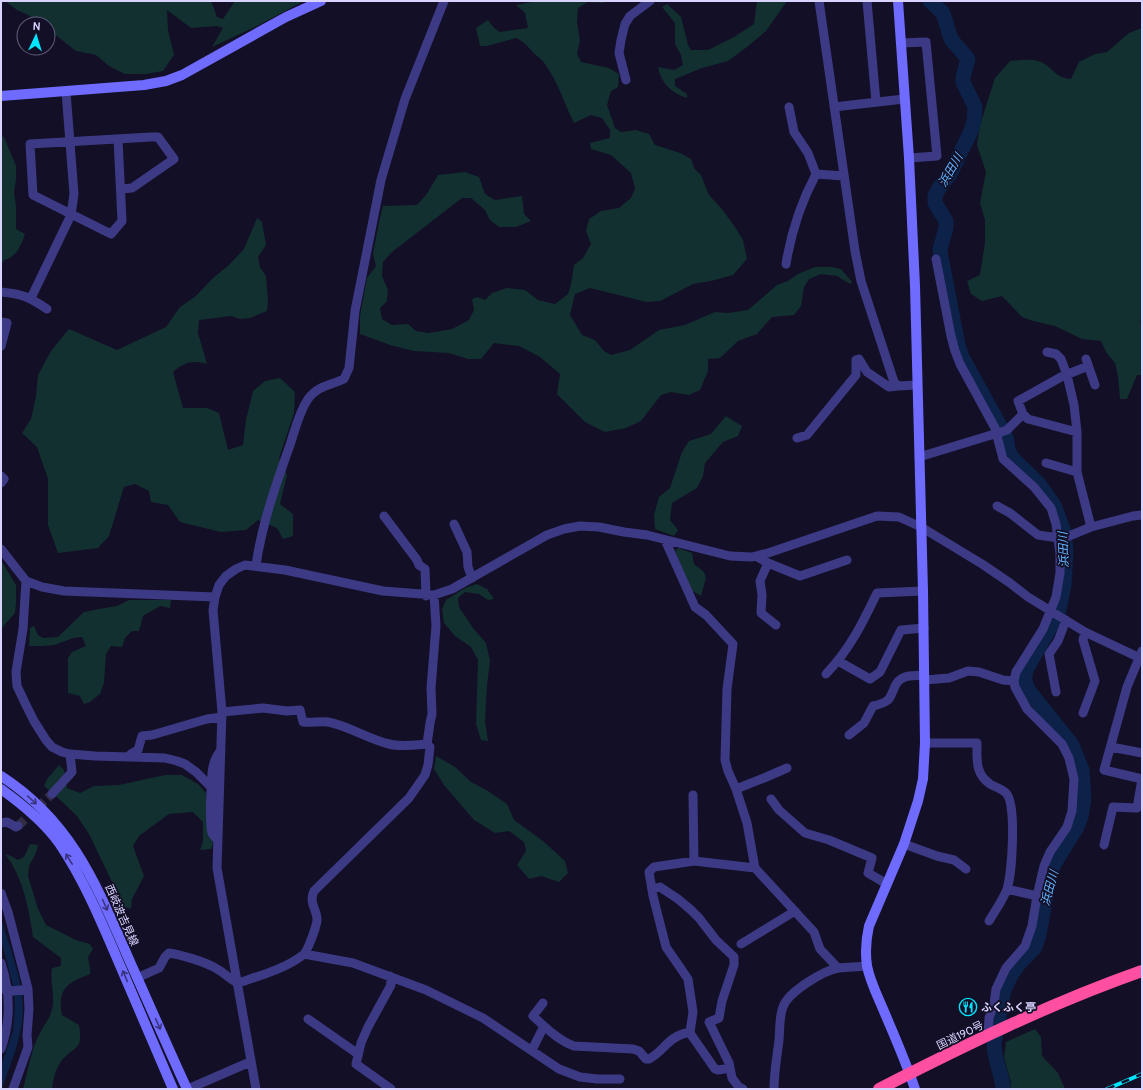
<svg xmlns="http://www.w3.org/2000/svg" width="1143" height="1090" font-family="Cabin,'Noto Sans JP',sans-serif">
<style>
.green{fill:#12302f}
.water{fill:#0c2248}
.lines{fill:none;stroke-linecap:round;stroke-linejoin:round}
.river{stroke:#0c2248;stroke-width:15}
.street-tunnel{stroke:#312d47;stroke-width:9;stroke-dasharray:9 4.5;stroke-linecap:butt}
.street{stroke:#3d3a85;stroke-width:9}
.secondary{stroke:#6f6bff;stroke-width:10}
.highway{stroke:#ff4fa3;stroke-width:12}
.rail-casing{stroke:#00e5ff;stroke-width:4}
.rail{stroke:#130f26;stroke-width:2.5;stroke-dasharray:8;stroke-linecap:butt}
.oneway{stroke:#38347d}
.labels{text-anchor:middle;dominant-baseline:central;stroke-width:3.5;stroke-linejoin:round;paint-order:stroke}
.street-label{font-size:11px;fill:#d9d4ff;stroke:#130f26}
.poi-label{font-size:11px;font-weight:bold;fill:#d9d4ff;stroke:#130f26;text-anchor:start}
.water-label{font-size:12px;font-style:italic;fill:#62b6ff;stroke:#130f26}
</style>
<rect width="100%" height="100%" fill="#130f26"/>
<path class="green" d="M5 1H211L217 17 223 19 235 1H304L257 26 212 47 223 28 217 26 191 28 167 10 168 30 174 55 163 71 146 74H125L109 66 96 55 76 51 48 29V24H41L28 15 17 10Z
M536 1H604V3L588 2 578 8 577 23 580 40 577 54 581 62 609 68 619 74 618 87 611 91 607 105 615 128 621 132 636 130 649 134 655 145 680 153 691 159 694 168 701 175 709 195 721 208 735 227 743 240 747 259 733 275 711 281 693 284 660 301 647 302 590 288 575 294 570 315 582 335 595 340 604 351 611 355 630 350 659 330 685 325 715 312 728 313 748 310 777 285 788 281 798 274 815 267H831L841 269 852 282 850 284 837 276 821 274 809 279 804 287 801 306 794 315 772 317 757 334 738 341 720 358 708 359V371L700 390 689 395 671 392 661 395 641 421 626 428 605 432 585 422 557 394 560 374 540 357 519 346 494 343 481 359H468L449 353 414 351 390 345 360 334V316L367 278 376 266 373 254 379 222 383 206 417 205 426 195 438 175 465 172 479 177 485 194 495 200 522 196 524 214 531 221 516 227H499L490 220 485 210 471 198H462L392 252 383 262 382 276 388 290 387 301 380 308 382 319 392 325 408 324 416 331 429 333 452 329 469 320 474 310 472 299 477 297 485 300 492 293 507 288 525 290 538 300 555 304 568 294 571 284 574 265 583 258 591 244 586 231 589 219 601 211 619 208 631 198 635 188 631 173 611 155 591 149 590 143 610 138V130L602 118 591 115 574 123C564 103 558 82 545 64 542 59 536 56 532 51 526 45 523 41 516 38L487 46H480L476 28 488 20 494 28 500 32 528 28 525 13 516 5Z
M757 1H787L766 31 747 47 728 61 702 68 675 79V86L687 94V98C672 93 661 84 658 67L674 70 683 65 681 55 675 44V23L662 7 667 4 681 17 688 45 691 50H708L734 37 754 24Z
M1142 28V314L1140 323 1142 324V375H1137L1127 399H1120L1118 376 1115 363 1106 352 1101 341 1082 339 1055 326 1033 321 1022 317 1002 296 982 301 971 294 967 281 980 275 985 242V220L980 203 986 172 977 145 980 125 995 78 1010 61C1019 60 1030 59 1038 61 1051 64 1054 78 1071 79L1079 62 1095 54 1107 52 1129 33Z
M1 136 4 137 16 166V179L14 192 16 206V229L25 234C21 245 17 257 4 260L1 266Z
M257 218 262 222 266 245 258 257 260 267 266 276 268 302 267 311 250 318 240 319 231 316 199 320 198 333 207 364C191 360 185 362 173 372L183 408H207L219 413 228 450 243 445 246 420 253 391 265 381 280 378 295 392 294 413 279 458 287 475 280 504 293 514V536L283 539 277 528 258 520 246 530 221 532 180 522 168 505 151 502 149 491 135 484 124 487 109 536 98 548 58 553 48 525V479L37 447 22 433 31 419 36 396 38 375 51 351 69 329 117 350 166 327 180 307 196 296 213 278 229 265 244 249Z
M726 416 742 426 738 436 723 442 705 463 703 476 697 488 672 503 670 520 678 530 674 536 655 529 654 515 659 497 670 488 682 452 689 441 711 434Z
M678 548 692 553 694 564 704 572 706 578 701 596 691 590 675 551Z
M1 560 16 585V603L15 613 1 629V582L2 579Z
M477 584 487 589 494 599 488 600 479 594 465 592 458 598 459 607 473 628 486 643 490 661 487 685 485 721 488 741 481 740 476 724 478 660 471 647 455 636 444 623 442 609 446 600 465 588Z
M129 600H171L170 608 160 606 143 616 139 631H132L125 638 122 647 111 646 106 654 104 683 100 694 90 702 84 704 80 696 68 693V658L72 652 86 646 82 637C72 637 64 642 54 645 46 646 38 646 29 646L30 628 34 626 38 635 43 638 58 637 84 612 99 609 117 606Z
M436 756 455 767 471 782 488 791 507 804 514 820 543 841 565 861 568 873 559 882 541 876 529 879 517 865 526 851 524 842 509 831 495 833 474 820 444 785 434 769Z
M59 765 64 770 67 788 80 793 94 786 119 785 165 775H182L198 784 206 793 210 835 213 844 211 849 200 850 203 842V822L193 812 169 814 139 836 133 846 144 876 132 899 131 909 122 906 113 884 89 834 77 816 58 798 44 786 47 779Z
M30 844 38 845 36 853 29 866 28 876 38 909 46 925 76 940 90 944 93 949 88 957 90 968V974C67 983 57 989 62 1015L79 1025C83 1049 77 1045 63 1059 56 1067 53 1079 52 1089H23C28 1071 31 1049 40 1033 46 1021 50 1020 53 1005 54 993 50 980 52 968L61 966V958L33 937C29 909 23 877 5 854L11 856 18 860 24 857Z
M1035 1029 1041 1037 1042 1056 1058 1073 1065 1089H1010L1011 1083 1004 1057 1006 1042Z"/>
<path class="water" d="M1 918C10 949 27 990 22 1022 19 1045 9 1067 2 1089L1 1066 13 1031 15 1007 14 989 1 940Z"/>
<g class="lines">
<path class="river" d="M930 1 943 13 951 39 968 59 963 77V82L975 107 974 121 971 131 950 174 939 188 935 196V203L946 221V228L940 249 941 257 958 345 961 355 1006 437 1008 450 1012 458 1039 484 1054 505 1064 532 1066 551 1064 585 1058 614 1027 668C1024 677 1024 682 1029 691L1072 745 1082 770 1084 798 1081 817 1077 827 1054 864 1050 875 1039 935 1035 947 1018 965 1011 975 1004 990 994 1044C994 1060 1002 1073 1003 1089"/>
<path class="street-tunnel" d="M18 826 52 794"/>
<path class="street" d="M819 1 855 251 861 281 894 382 898 386 917 385
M867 1 876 102
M901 43 926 42 937 156 909 158
M626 80 619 53 621 40 625 24 630 16 650 1
M789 107 794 132 808 153 816 174
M834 107 904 99
M118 139 122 221 111 234 33 195 30 144 151 137H158L174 159 132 188 121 189
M936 259 951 336 955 351 960 364 995 428 1003 459 1034 487 1051 508 1056 524 1060 554V573L1056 597 1043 629 1016 672 1014 681 1015 687 1027 709 1062 744 1069 758 1074 779 1072 811 1067 827 1050 852 1044 866 1037 896 1032 926 1025 946 1006 968 996 989 994 1004 989 1018 988 1035
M786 264C791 233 801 202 816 174L844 176
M1 292C23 294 29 297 47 309
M31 298 71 215 74 194 66 92
M1 322 7 323 1 346
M1047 352 1056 354 1061 359 1067 375 1074 405 1077 432V472L1091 527
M1086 359 1095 385
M1077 432 1028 419 1023 414 1018 401 1061 377 1088 366
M797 438 807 435 856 375V360L859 359 867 372 889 387 898 386
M919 457 1001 432 1007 430 1023 414
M1046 463 1077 472
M1 476 4 479 1 483
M997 506 1010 513 1038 535 1059 538 1069 536 1091 527 1133 516 1142 515
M384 516 417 560 419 565 425 569 426 596
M454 524 467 552 468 567 472 578
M665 540 695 607 706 615 733 644 727 689 725 760 728 771 736 789 747 823 755 868 814 932 820 949 838 968
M1 549 26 581 42 587 64 591 215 597
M756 556 768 563 800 576 847 560
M768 563 760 581 762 595 761 613 776 625
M256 565C262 524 276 484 290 445 295 430 299 412 308 399 317 386 331 385 344 379L349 368 355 311 381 180 405 99 444 1
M26 581 23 629 16 672 17 686 25 703 34 721 46 740 52 747 62 752 70 754 95 756 165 758 177 761 185 764 196 772 212 788
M838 661 870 679 880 672 901 630 924 628
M826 674C850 649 862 624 877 593L923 591
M925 680 949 678 968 671 979 672 1003 680 1014 681
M1056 692 1049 654 1058 641 1066 620
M222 712 263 708 287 711 300 710 303 722C311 723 320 721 328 722 349 726 368 739 389 744 401 747 415 745 427 744
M1083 713 1095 681 1083 640 1085 632
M849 735 864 723 873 706C878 705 884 703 888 700 894 694 893 681 905 677 911 675 918 676 924 675
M925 743H977C977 759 975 774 990 784 995 787 1002 789 1006 793 1017 803 1012 874 1007 889 1003 900 995 911 989 921
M1111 747 1142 753
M128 757 131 754 138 750 142 736 152 735 207 719 222 717
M1142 779 1104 770 1127 687 1142 651
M736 789 764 778 787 768
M52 794 72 772 70 754
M693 795 694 861
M771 799 779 810 805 833 829 840 872 858 868 873 887 884
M1 823 7 822 16 827 18 826
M218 841C216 838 213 836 212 833 209 825 211 777 213 767 214 761 217 755 221 750
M904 844 937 856 954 860 966 869
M1104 845 1113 807 1137 808 1142 779
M652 889 660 887 678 899 691 910 699 918 716 940 734 957V965L722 1001 719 1018 709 1022 729 1063 732 1078 738 1086 743 1089
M1007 889 1037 896
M1 893 8 912 28 989
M741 944 795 911
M304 954 353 963 426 990 483 1018 559 1069 580 1077 597 1079H620
M1 963C10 991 11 1021 1 1049
M390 976 391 985 368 1027 361 1043 356 1064 391 1089
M137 978 159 968 165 957 169 953C182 955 206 962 217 969 225 973 229 979 238 983 259 976 285 969 303 955 308 951 316 927 317 921 318 910 308 904 314 891L409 798 425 775 428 765 430 747 427 744 430 723 432 714 431 688 436 626 434 595
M1 989H7L13 991 28 989 29 1009 27 1035 28 1047 13 1089
M543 1003 533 1016C545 1027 559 1041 574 1046L633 1049 639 1051 646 1059H649C666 1050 666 1037 690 1032
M308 1019 358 1054
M532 1050 544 1026
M730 1068 718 1070 715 1069 692 1036 690 1032 693 1012 688 979 666 947 653 896 649 872 654 867 694 861 755 868
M188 1089 250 1062
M256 1089 217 868 222 712 213 610 215 597 219 585 226 576 236 569 245 565 285 570 383 591 434 595 452 589 547 535 564 529 580 526 599 527 624 532 647 535 730 556 752 557 768 553 877 516 899 517 921 527 982 564 1010 583 1028 597 1085 632 1142 659
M774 1089C774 1072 777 1057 779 1040 780 1030 779 1017 783 1007 788 992 824 970 839 968 849 967 858 967 867 966"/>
<path class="secondary" d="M898 1 909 158 915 286 923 591 925 743 923 779 918 801 904 844 869 926C866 939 865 952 867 966 870 981 877 995 883 1009 894 1035 906 1062 915 1089
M1 96 144 85 166 81 182 75 286 17 321 1
M1 776C74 823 98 889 131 964 150 1006 168 1048 187 1089
M1 789C22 804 44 822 59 843 84 880 101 921 119 963 137 1005 155 1047 173 1089"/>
<path class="highway" d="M879 1089C965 1045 1051 1003 1142 971"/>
<defs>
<path id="rail" d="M1107 1089 1142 1074"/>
</defs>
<use href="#rail" class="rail-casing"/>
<use href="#rail" class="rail"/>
</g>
<defs><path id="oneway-shaft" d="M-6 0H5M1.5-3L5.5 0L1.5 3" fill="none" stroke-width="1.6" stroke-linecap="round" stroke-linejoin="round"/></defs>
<g class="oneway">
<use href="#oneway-shaft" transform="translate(32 800) rotate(42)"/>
<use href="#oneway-shaft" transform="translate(69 859) rotate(-122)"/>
<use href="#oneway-shaft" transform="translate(105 905) rotate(66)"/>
<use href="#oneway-shaft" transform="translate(125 976) rotate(-113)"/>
<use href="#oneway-shaft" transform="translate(158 1024) rotate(66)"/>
</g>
<defs>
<symbol id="restaurant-ring" viewBox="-11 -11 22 22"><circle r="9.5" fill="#130f26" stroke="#00e5ff" stroke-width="1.5"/><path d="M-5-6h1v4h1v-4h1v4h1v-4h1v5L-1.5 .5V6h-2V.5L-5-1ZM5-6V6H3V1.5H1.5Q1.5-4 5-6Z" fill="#00e5ff"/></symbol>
</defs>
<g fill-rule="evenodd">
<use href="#restaurant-ring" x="958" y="997" width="20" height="20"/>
</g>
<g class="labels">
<g class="street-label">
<text transform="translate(122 915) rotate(66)">西岐波吉見線</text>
<text transform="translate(960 1035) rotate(-26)">国道190号</text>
</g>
<g class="poi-label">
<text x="981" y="1007">ふくふく亭</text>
</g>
<g class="water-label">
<text transform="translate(950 170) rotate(-60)">浜田川</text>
<text transform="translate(1063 550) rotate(-92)">浜田川</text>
<text transform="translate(1049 888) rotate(-75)">浜田川</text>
</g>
</g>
<rect width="1143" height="1090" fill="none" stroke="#d9d4ff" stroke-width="4"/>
<g transform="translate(36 36) rotate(4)"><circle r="19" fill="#130f26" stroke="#625e7d"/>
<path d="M0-3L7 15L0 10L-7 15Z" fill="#00e5ff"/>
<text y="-6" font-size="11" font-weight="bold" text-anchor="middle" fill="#d9d4ff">N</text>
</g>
</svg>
